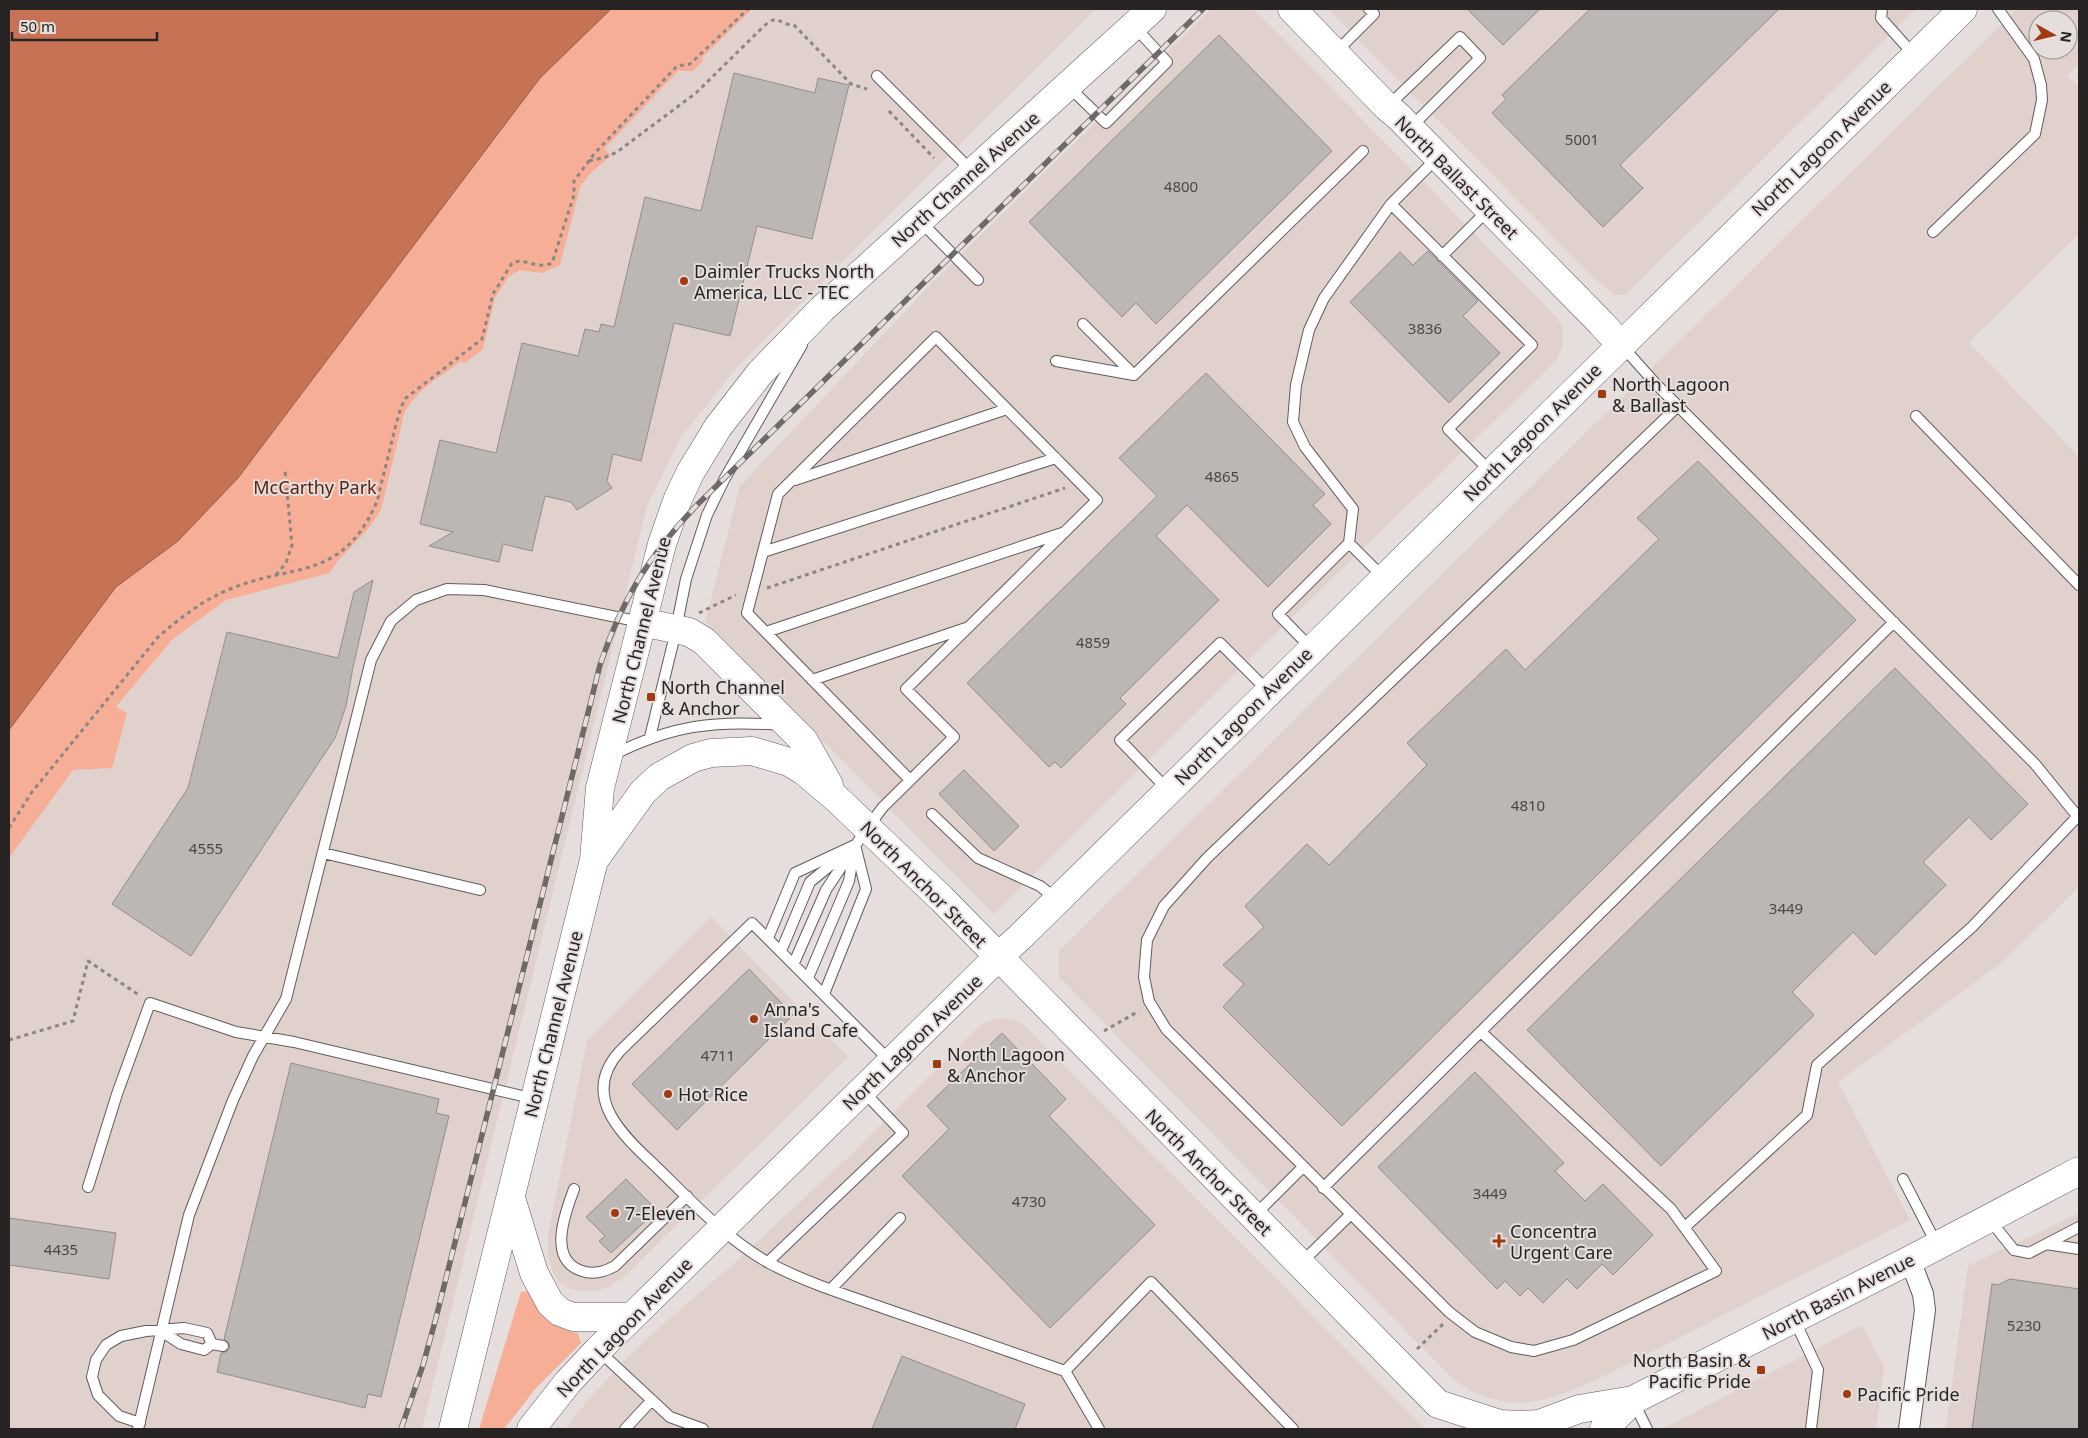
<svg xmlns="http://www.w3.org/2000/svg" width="2088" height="1438" font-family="'Noto Sans',sans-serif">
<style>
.built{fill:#e0d1cc;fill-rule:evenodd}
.green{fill:#f6ae96}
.water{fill:#c67255;stroke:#965b46}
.building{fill:#bcb6b4;stroke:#938d8b}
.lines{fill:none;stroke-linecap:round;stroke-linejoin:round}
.lane-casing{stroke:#625c5a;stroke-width:12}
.street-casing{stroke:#625c5a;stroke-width:22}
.secondary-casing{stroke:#625c5a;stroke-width:29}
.path{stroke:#8b8684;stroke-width:3;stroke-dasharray:4 4;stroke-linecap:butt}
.lane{stroke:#fff;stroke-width:10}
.street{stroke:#fff;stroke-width:20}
.secondary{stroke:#fff;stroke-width:28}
.rail-casing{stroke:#6e6a68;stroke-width:5.5}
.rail{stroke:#e5dedc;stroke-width:4;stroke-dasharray:11;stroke-linecap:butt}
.poi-dot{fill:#a03a11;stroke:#e5dedc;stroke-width:2}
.labels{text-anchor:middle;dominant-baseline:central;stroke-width:4;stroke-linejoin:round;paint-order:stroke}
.number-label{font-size:15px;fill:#4c4847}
.street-label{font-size:18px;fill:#272423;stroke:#e5dedc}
.poi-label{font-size:18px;fill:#272423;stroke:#e5dedc;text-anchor:start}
.park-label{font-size:18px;fill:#5a230f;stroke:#e5dedc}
</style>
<rect width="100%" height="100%" fill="#e5dedc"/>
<path class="built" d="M752 9H1096L738 366 681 437 647 506 422 1429H9V858L116 708 172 640 226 600 330 573 336 563 367 529 409 404 415 397 460 362 465 363 501 288 512 273 520 270H528L585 179 611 155 603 149 676 72 693 71 702 62V57Z
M1211 9H1254L1558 319 1562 327 1563 346 1556 361 1270 639 994 914 705 622 740 486 930 285Z
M1328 9H1916L1628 292 1623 295H1615L1609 291 1591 275Z
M2017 9H2079V64L2067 76 2079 87V234L1969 342 2079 457V887L2000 964 1838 1082 1910 1220 1606 1375 1568 1392 1543 1400 1523 1403 1505 1402 1486 1397 1469 1390 1453 1379 1059 977V951ZM2038 20H2068V50H2038Z
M711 917 848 1057 625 1276 609 1287 596 1291H580L570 1289 559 1282 553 1272 548 1257V1234L587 1041Z
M1006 1018 1014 1020 1024 1025 1425 1429H565L587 1401 629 1356 671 1317 728 1269 858 1148 982 1024 994 1019Z
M2079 1213V1429H1946L1968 1266Z
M1862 1325 1884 1367 1876 1429H1662Z"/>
<path class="green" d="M611 9H752L703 57 702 62 693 71H678L604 149 611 155 589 175 580 187 560 265 542 273 520 270 509 276 495 298 483 349 465 363 460 362C441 377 413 392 404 415L381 510 368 529 336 563 330 573 226 600 172 640 116 707 127 713 112 768 73 770 9 858V730L116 587 178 541 238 478 540 78Z
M529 1291C538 1314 553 1328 578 1333L581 1343 536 1388 504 1429H479L521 1292Z"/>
<path class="water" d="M9 9H611L540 78 238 478 178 541 116 587 9 730Z"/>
<path class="building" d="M1467 9H1540L1503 45Z
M1590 9H1779L1620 165 1643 188 1603 227 1492 113 1506 99 1502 95Z
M1219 35 1332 151 1156 324 1136 303 1122 317 1029 222Z
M734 73 815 93 818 78 849 85 812 239 757 226 730 336 674 323 641 461 613 454 607 481 612 488 577 510 571 502 545 496 532 551 503 544 499 562 429 546 453 532 420 524 440 440 496 453 522 343 578 356 585 329 599 332 601 324 614 327 645 197 701 211Z
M1428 251 1478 301 1463 316 1500 353 1449 403 1350 302 1400 252 1413 265Z
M1206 373 1325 494 1313 505 1331 524 1268 587 1187 505 1156 536 1219 600 1120 698 1126 704 1061 768 1055 762 1049 767 967 683 1157 496 1119 458Z
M1698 461 1856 620 1342 1126 1223 1007 1244 984 1223 965 1264 927 1245 906 1307 844 1329 865 1427 765 1407 743 1506 649 1525 670 1659 539 1637 518Z
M373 580 353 667 346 706 335 738 191 956 112 904 188 788 227 632 338 658 354 592Z
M1895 668 2028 804 1991 840 1969 817 1923 862 1946 885 1875 955 1853 932 1792 992 1814 1015 1661 1166 1527 1030Z
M964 770 1019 826 994 851 939 794Z
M749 969 793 1015 677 1130 632 1084Z
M1002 1033 1066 1099 1049 1116 1155 1225 1050 1328 902 1176 949 1129 927 1106Z
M291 1063 439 1099 436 1113 449 1116 381 1397 368 1394 365 1408 217 1372 221 1353 226 1352 230 1348 229 1343 224 1339Z
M1475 1072 1564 1163 1555 1171 1585 1201 1603 1184 1653 1235 1613 1275 1602 1264 1577 1289 1567 1279 1543 1303 1528 1288 1520 1296 1505 1281 1497 1289 1378 1167Z
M626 1179 656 1209 650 1214 652 1215 611 1253 599 1241 605 1236 586 1217Z
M9 1218 116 1233 109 1279 9 1265Z
M2010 1279 2079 1289V1429H1972L1992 1284 1998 1285Z
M902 1356 1025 1404 1015 1429H872Z"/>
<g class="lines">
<defs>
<path id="lane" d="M1882 9 1881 18 1914 55
M1336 52 1374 14 1369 9
M877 76 972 171
M1068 86 1106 123 1167 62 1134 26
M1387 107 1460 37 1480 58 1411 127
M1437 158 1391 204 1532 345 1448 429 1491 472
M921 222 978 280
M1933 232 2035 134 2042 100 2041 85 2034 59 1998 9
M1442 256 1488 210
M1083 324 1134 375 1363 151
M1622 346 1656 384 2035 764 2078 817
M1056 361 1134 375
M1916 416 2079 585
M795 480 1007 409
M1349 543 1384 578
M763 552 1056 458
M766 632 1062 533
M1311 648 1278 614 1349 543 1353 509 1305 447 1293 422 1296 385 1309 330 1324 298 1391 204
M812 680 966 628
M650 737 674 639 686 579 707 515 725 478 802 345
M613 755C672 725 715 720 781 725
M1167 789 1120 740 1220 643 1268 691
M932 814 978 858 1040 886 1056 899
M323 853 480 890
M768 938 795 873 855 845
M781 951 810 882 843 855
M794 963 826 890 867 828 883 807 954 737 906 689 1097 500 936 337 778 494 747 613 910 780
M808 978 849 881 854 851
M824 994 866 889 855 845
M1481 1032 1671 1209 1716 1271 1573 1340 1534 1351 1511 1347 1475 1332 1449 1312 1166 1029 1149 1001 1144 977 1147 940 1164 906 1207 858 1678 406
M891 1062 752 923 620 1051C582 1093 617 1130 649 1160 687 1196 723 1237 769 1263 807 1283 849 1296 889 1310 948 1330 1006 1350 1065 1371L1151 1282 1293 1429
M1903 1179 1937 1245
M88 1187 117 1094 150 1003 236 1032 294 1042 535 1099
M1323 1188 1894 622
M574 1189C565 1213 547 1260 582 1271 594 1275 604 1272 615 1266L687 1196
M1254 1216 1303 1167
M1989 1219 2014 1250 2029 1253 2079 1227
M1685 1227 1807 1115 1817 1065 1972 927 2079 815
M2046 1244 2079 1249
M768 1262 903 1133 863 1091
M1301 1263 1350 1215
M831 1289 900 1218
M1794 1319 1818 1370 1811 1429
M161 1331 181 1344 204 1350 212 1344
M212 1344 223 1346
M599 1351 670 1417 703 1429
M1065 1371 1099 1429
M1633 1401 1647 1429
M140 1423 119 1416 98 1395 92 1377 96 1360 106 1345 121 1336 146 1331 184 1328 207 1333 212 1344
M138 1429 189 1215 233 1100 253 1056 286 999 371 660 391 621 416 600 447 589 484 590 641 622
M625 1429 652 1400"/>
<path id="street" d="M1909 1429 1925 1310 1923 1294 1910 1260"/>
<path id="secondary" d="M1292 9 1387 107 1398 116 1601 323 1621 345
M642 622 689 632 704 641 804 741 829 785
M595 859 643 792 659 777 693 758 711 753 752 751 789 762 804 771 837 799 942 899 1438 1404 1500 1424 1520 1425 1539 1424 1579 1409 1633 1400
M511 1198 534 1273 550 1303 560 1312 573 1317H631
M453 1429 594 860 600 788 662 544 677 501 690 473 718 427 760 373 822 309 1152 9
M531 1429 568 1382 598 1350 998 957 1020 937 1963 9
M1604 1429 1633 1400 1910 1260 2079 1171"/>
</defs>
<use href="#lane" class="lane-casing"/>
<use href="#street" class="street-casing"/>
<use href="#secondary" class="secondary-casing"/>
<path class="path" d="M889 111 934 158
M589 161 606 157 617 152 696 93 763 27C779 12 778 25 794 25L851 84 867 89
M276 575 286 563 292 545 285 470
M767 588 1065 488
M699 613 736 595
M9 828 32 792 158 637C180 618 203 600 230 589 293 563 340 581 375 506 379 498 380 487 383 477 389 454 394 430 401 407L406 398 482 339 493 294 512 263C524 257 537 270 552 263L574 195V181L594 154 677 66 690 64 748 9
M1104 1031 1139 1011
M9 1040 73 1021 88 961 139 995
M1417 1349 1443 1324"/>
<use href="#lane" class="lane"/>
<use href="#street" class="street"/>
<use href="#secondary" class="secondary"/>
<defs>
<path id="rail" d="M401 1429 423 1365 436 1318 600 665C622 599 649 555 697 505L1203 9"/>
</defs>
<use href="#rail" class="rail-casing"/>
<use href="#rail" class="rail"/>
</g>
<g class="poi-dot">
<circle cx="684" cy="281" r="5"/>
<rect x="1597" y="389" width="10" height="10" rx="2.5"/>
<rect x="646" y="692" width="10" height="10" rx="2.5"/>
<circle cx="754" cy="1019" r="5"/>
<rect x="932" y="1059" width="10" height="10" rx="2.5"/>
<circle cx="668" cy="1094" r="5"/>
<circle cx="615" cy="1213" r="5"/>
<path d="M1496.5 1233.5h5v5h5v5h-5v5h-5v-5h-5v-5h5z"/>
<rect x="1756" y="1365" width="10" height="10" rx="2.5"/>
<circle cx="1847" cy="1394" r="5"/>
</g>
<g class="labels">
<g class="number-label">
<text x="1582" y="139">5001</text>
<text x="1181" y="186">4800</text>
<text x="1425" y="328">3836</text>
<text x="1222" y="476">4865</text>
<text x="1093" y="642">4859</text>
<text x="1528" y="805">4810</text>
<text x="206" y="848">4555</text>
<text x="1786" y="908">3449</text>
<text x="718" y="1055">4711</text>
<text x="1490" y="1193">3449</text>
<text x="1029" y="1201">4730</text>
<text x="61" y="1249">4435</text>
<text x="2024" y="1325">5230</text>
</g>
<g class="street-label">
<text transform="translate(1821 148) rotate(-44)">North Lagoon Avenue</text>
<text transform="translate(1457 177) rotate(45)">North Ballast Street</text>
<text transform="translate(965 179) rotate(-42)">North Channel Avenue</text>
<text transform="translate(1532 432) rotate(-45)">North Lagoon Avenue</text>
<text transform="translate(641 630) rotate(-76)">North Channel Avenue</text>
<text transform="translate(1243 716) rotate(-45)">North Lagoon Avenue</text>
<text transform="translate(924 884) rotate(45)">North Anchor Street</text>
<text transform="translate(553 1024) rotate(-76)">North Channel Avenue</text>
<text transform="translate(912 1042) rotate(-44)">North Lagoon Avenue</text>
<text transform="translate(1209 1172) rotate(45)">North Anchor Street</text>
<text transform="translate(1838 1296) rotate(-27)">North Basin Avenue</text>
<text transform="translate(624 1327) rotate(-46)">North Lagoon Avenue</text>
</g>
<g class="poi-label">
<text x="694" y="271">Daimler Trucks North<tspan x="694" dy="21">America, LLC - TEC</tspan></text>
<text x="1612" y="384">North Lagoon<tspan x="1612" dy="21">&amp; Ballast</tspan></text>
<text x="661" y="687">North Channel<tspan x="661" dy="21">&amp; Anchor</tspan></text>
<text x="764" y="1009">Anna's<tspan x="764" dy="21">Island Cafe</tspan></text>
<text x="947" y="1054">North Lagoon<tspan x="947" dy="21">&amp; Anchor</tspan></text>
<text x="678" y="1094">Hot Rice</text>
<text x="625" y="1213">7-Eleven</text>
<text x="1510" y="1231">Concentra<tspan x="1510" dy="21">Urgent Care</tspan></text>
<text x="1751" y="1360" text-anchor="end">North Basin &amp;<tspan x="1751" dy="21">Pacific Pride</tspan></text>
<text x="1857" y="1394">Pacific Pride</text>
</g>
<g class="park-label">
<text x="315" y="487">McCarthy Park</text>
</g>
</g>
<rect width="2088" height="1438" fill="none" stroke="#272423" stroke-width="20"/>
<g transform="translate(2053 35) rotate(98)"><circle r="24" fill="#e5dedc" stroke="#999492"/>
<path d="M0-4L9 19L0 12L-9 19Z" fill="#a03a11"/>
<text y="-8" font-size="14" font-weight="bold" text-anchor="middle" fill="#272423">N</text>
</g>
<path d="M12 32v8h145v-8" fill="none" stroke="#272423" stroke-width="2.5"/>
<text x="20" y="32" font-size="15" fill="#272423" stroke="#e5dedc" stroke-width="4" paint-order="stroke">50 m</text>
</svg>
